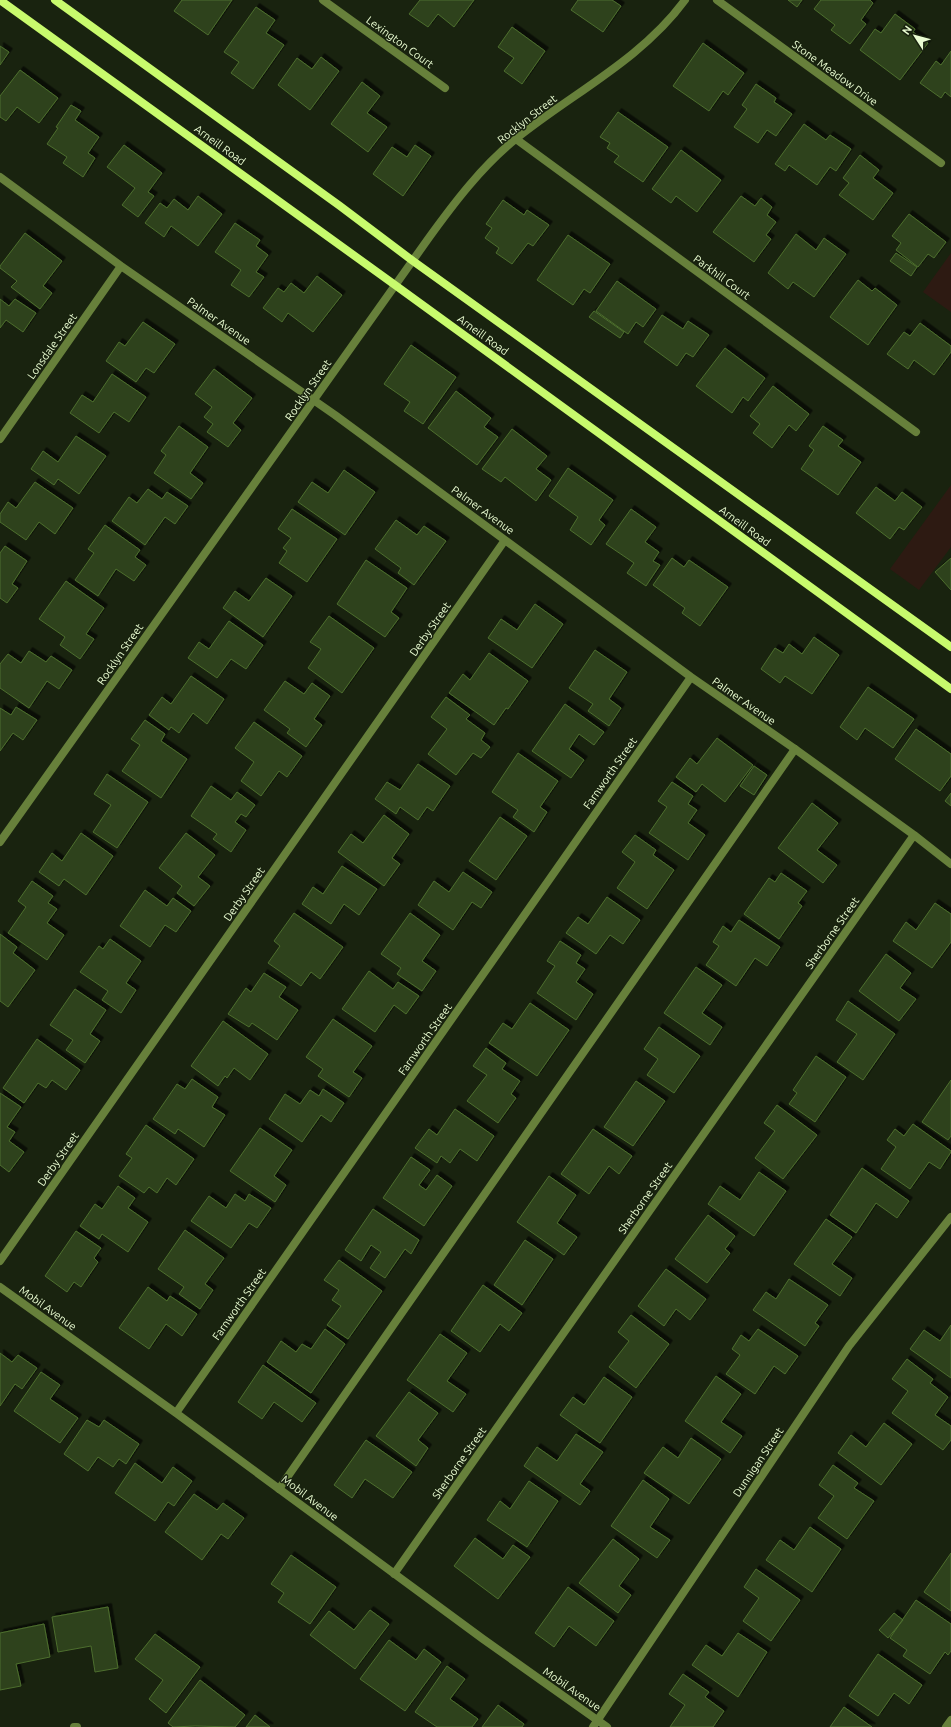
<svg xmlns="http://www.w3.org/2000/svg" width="951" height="1727" font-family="Ubuntu,sans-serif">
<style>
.green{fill:#2d1a12}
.building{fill:#2e431c;stroke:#4d6e2e;filter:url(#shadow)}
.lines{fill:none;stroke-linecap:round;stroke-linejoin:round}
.service{stroke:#67803b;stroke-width:8}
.minor{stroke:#67803b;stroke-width:8}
.secondary{stroke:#c8fa6d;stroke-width:8}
.labels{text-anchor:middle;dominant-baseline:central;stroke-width:3;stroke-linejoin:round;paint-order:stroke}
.street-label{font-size:11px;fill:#eafdd2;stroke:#19230f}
</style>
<defs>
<filter id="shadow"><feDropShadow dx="3.5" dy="-3.5" stdDeviation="0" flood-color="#0009"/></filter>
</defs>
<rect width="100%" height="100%" fill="#19230f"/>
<path class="green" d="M951 253V312L923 292Z
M951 485V547L919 590 890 569Z"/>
<path class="building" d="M182 0H232L208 35 174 11Z
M420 0H474L454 27 438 14 428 27 409 14Z
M578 0H612L621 6 603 32 571 10Z
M788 0H802L797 7Z
M821 0H870L873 3 861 20 866 24 850 44 831 30 835 25 814 9Z
M256 7 275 20 266 33 284 45 253 89 231 73 239 62 224 52Z
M895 14 915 29 913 32 928 43 900 80 860 50 875 29 881 33Z
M512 27 545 51 522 84 504 71 514 58 498 47Z
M703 43 744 73 728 95 723 91 709 111 673 86Z
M0 46 9 52 0 65Z
M951 51V97L945 92 941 98 920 83 936 61 941 65Z
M321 57 339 71 310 110 278 85 297 58 312 69Z
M20 70 58 98 39 123 17 107 6 121 0 117V96Z
M362 82 380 96 367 113 387 127 368 152 331 124Z
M756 84 776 98 774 102 792 114 776 136 767 130 758 143 734 127 747 109 742 105Z
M71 105 81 111 75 120 99 137 88 153 95 158 83 177 63 163 67 157 47 144 58 128 56 127Z
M618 112 668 147 643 182 614 162 619 156 607 148 610 143 600 137Z
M804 124 826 140 830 135 851 149 836 171 830 167 817 185 789 165 785 171 775 164Z
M124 145 162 173 148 192 154 196 138 217 122 205 135 188 107 167Z
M415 145 431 156 403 196 373 174 392 147 407 157Z
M681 150 721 180 697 212 676 196 671 203 652 189Z
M860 155 879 170 873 178 893 193 873 220 839 195 849 183 843 178Z
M198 196 222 214 198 246 171 226 164 237 145 223 160 203 167 208 174 199 188 210Z
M741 196 755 206 761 198 772 207 767 215 776 222 766 235 771 239 754 262 713 232Z
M503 200 524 215 527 210 549 225 533 246 528 243 512 264 496 253 499 248 485 238 492 228 486 224Z
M909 214 946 242 934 258 928 254 918 267 896 250 901 243 892 236Z
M235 223 260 240 256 246 268 255 256 272 264 277 249 297 231 285 241 270 215 252Z
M25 233 62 261 43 286 52 293 40 309 11 287 17 281 0 268V266Z
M796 234 816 250 824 238 846 254 814 297 793 282 788 289 768 273Z
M568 235 610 264 590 293 584 289 573 305 537 280Z
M896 253 917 267 911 276 890 261Z
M317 276 342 295 313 332 288 313 282 322 263 308 278 288 284 292 291 283 304 293Z
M858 280 872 291 875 288 897 305 868 345 830 317Z
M617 281 656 309 643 327 636 322 628 334 596 311Z
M0 299 9 306 15 299 36 313 23 332 6 320 0 328Z
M594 311 624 332 620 338 589 317Z
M662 315 683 329 688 321 709 335 693 357 686 353 677 366 644 342Z
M143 322 175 344 154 373 146 368 136 382 106 361 119 342 125 346Z
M920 323 951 346V352L934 375 914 360 908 369 887 354 904 332 910 336Z
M411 345 456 377 423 424 404 411 410 402 384 384Z
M725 348 765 378 748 401 743 397 732 413 696 386Z
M214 369 252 398 233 423 241 430 228 447 207 432 213 424 204 417 212 407 195 394Z
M112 374 146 397 129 422 114 412 99 433 70 413 82 395 93 402Z
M773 386 809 414 796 431 789 425 772 448 753 433 760 424 750 416Z
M456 391 491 418 484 427 498 437 477 465 428 428Z
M179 426 208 447 190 473 203 483 191 499 154 473 166 455 161 451Z
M823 426 843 440 838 446 861 462 838 495 801 469 814 450 809 446Z
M512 429 547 456 536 469 551 480 536 501 505 477 501 482 482 469Z
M76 436 106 456 79 494 58 479 54 485 31 469 43 451 58 462Z
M568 468 613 500 599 520 605 525 591 545 570 530 578 517 549 496Z
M344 470 375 492 345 535 298 502 312 482 328 493Z
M35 482 73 508 55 534 39 522 26 540 0 522V514L8 502 16 508Z
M876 487 895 501 902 492 922 507 904 530 899 527 890 539 856 513Z
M148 489 162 499 167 492 188 506 175 524 165 517 145 545 112 521 129 497 137 503Z
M292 509 337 539 307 582 279 563 287 551 283 548 291 538 278 529Z
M631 509 656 527 645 542 659 552 653 561 660 565 646 586 627 573 634 563 606 544Z
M396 520 417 535 424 526 446 541 414 585 398 573 401 568 375 549Z
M105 525 140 550 135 557 146 565 134 581 116 569 98 596 75 580 94 553 88 549Z
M5 546 27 561 12 584 18 588 7 603 0 598V553Z
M672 558 684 567 689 560 728 587 700 626 682 613 685 608 653 585Z
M951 558V590L935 572Z
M366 560 407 588 391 612 399 618 385 637 337 604Z
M266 578 292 596 263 637 223 608 235 591 249 601Z
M66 581 104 608 86 634 94 639 80 659 60 645 65 637 39 619Z
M535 604 563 624 532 668 488 638 501 619 517 630Z
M329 616 374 648 342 693 308 668 321 649 310 642Z
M229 621 263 645 246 669 231 659 217 678 188 658 199 642 209 649Z
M814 637 839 655 812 694 785 676 780 683 761 669 775 648 783 653 789 644 802 654Z
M595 650 627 672 609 699 621 708 609 726 588 711 593 704 569 688Z
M29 651 46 662 51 656 72 670 59 689 47 681 29 708 0 688V664L8 654 21 663Z
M489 653 528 681 508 709 506 708 494 725 449 693 463 674 470 680Z
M191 676 224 699 207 724 193 713 179 733 171 727 169 730 149 715 162 697 171 704Z
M285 681 304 694 312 683 330 696 314 719 322 725 306 747 287 733 290 729 264 710Z
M868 687 914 719 893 748 865 728 857 740 840 727Z
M446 697 470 715 466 719 485 733 481 740 490 747 481 758 473 753 456 775 428 754 447 729 431 717Z
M565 704 604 732 594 745 579 734 569 749 584 760 571 778 532 751Z
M16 707 37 720 23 740 13 733 0 751V708L11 715Z
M145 720 165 734 161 741 187 759 161 798 122 771 140 745 131 739Z
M254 722 302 756 287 777 279 771 261 796 241 781 254 762 235 748Z
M916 729 951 754V776L940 791 895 759Z
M717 738 753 765 725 802 702 784 696 792 676 777 690 758 697 764Z
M518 753 558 781 540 807 547 812 534 832 513 817 518 810 492 792Z
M418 764 450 786 433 811 427 807 418 820 400 807 396 814 375 799 387 782 400 790Z
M754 766 767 775 754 795 740 786Z
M107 774 148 802 117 848 93 832 111 805 94 794Z
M672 782 693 796 688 804 697 810 688 823 705 835 688 860 649 833 667 807 658 801Z
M211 786 231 800 237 792 255 805 246 817 241 814 235 822 246 830 231 852 213 839 217 834 191 816Z
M951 793V806L945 801Z
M812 803 838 823 817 850 837 865 823 883 778 848Z
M384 815 409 834 392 858 400 864 384 886 338 852 351 834 363 843Z
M500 817 527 836 496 880 469 861Z
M81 833 113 856 86 895 64 879 59 886 39 872 52 853 62 861Z
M186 833 215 855 198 877 210 886 194 906 177 893 182 886 159 868Z
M635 835 656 850 653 855 674 870 647 909 617 888 635 862 622 852Z
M342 866 377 889 359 915 344 904 331 924 302 904 313 887 323 894Z
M463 872 492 892 481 908 472 902 453 930 418 905 434 881 449 892Z
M781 873 807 891 798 903 802 906 779 939 744 914 769 878 775 882Z
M32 881 53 896 48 903 57 909 47 923 64 935 47 960 8 933 26 907 18 901Z
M145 890 167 906 173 898 191 911 176 932 165 925 150 947 120 926Z
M607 897 640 920 623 944 610 935 596 954 566 933 578 917 588 924Z
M935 903 951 914V942L932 968 893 941 906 922 916 930Z
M294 913 343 947 320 979 311 972 301 986 268 963 280 946 274 941Z
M410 913 440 935 422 961 436 971 422 991 397 974 401 968 381 954Z
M739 920 780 947 767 966 755 958 736 986 706 965 719 946 713 942 723 926 731 932Z
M0 934 17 947 13 953 35 970 8 1007 0 1001Z
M110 939 141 961 126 983 136 990 121 1013 102 1000 108 991 80 972 99 946 103 949Z
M560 941 581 955 576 963 585 969 576 982 593 994 576 1020 537 993 555 966 547 961Z
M886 954 911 973 900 988 916 999 899 1021 859 991Z
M696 967 722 985 702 1013 722 1027 710 1045 664 1013Z
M369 971 393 989 398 982 419 996 406 1014 394 1005 375 1032 342 1009Z
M264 973 286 987 279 997 298 1010 277 1040 252 1023 249 1027 228 1014 246 988 251 992Z
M75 989 106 1010 90 1034 100 1041 85 1063 66 1050 73 1040 50 1025Z
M848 1001 895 1034 863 1080 837 1062 857 1034 836 1020Z
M530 1003 569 1030 537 1076 489 1043 503 1023 512 1029Z
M333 1019 372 1046 353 1072 362 1078 349 1097 318 1076 323 1069 306 1057Z
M223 1021 268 1054 250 1080 234 1068 227 1078 225 1076 218 1086 191 1066Z
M659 1027 700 1056 674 1093 647 1075 658 1059 644 1049Z
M37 1039 80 1070 66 1090 52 1080 46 1088 38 1083 24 1103 3 1088Z
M486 1048 506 1063 502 1069 520 1081 511 1094 516 1098 498 1123 467 1101 487 1075 473 1066Z
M816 1056 846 1077 815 1122 789 1104 797 1093 793 1090Z
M192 1079 218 1097 212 1107 225 1115 204 1147 178 1129 175 1134 153 1119 177 1084 185 1089Z
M951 1080V1136L948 1140 922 1122Z
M636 1081 665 1101 633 1146 604 1127Z
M323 1089 344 1103 331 1122 321 1115 302 1142 269 1119 285 1094 300 1104 310 1090 319 1096Z
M0 1093 21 1107 7 1127 15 1132 9 1141 24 1152 9 1172 0 1165Z
M777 1105 817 1135 783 1179 755 1158 775 1131 764 1123Z
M455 1109 494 1136 477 1161 460 1149 450 1163 441 1156 437 1163 415 1148 429 1129 437 1135Z
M913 1124 951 1151V1152L940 1169 929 1162 910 1189 881 1169 896 1147 887 1140 895 1129 904 1136Z
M146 1125 194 1159 176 1185 167 1178 157 1193 149 1187 144 1193 119 1176 132 1158 126 1154Z
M260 1128 292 1150 274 1176 286 1185 275 1202 230 1171Z
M593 1129 632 1156 619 1174 609 1166 589 1194 561 1174Z
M411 1157 430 1170 419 1185 426 1190 437 1175 452 1186 424 1226 383 1198Z
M862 1168 909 1201 897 1218 876 1203 856 1233 830 1215Z
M759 1172 786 1191 754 1236 708 1204 720 1186 740 1200Z
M549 1176 576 1195 557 1223 577 1237 564 1255 517 1222Z
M118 1186 135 1198 128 1208 148 1222 128 1252 102 1234 99 1239 80 1226 95 1204 102 1209Z
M235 1194 245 1201 249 1194 271 1208 257 1228 249 1223 231 1248 191 1221 209 1196 226 1208Z
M373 1209 419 1240 411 1254 405 1249 385 1278 370 1268 381 1252 371 1245 361 1261 345 1250Z
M708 1215 735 1236 725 1249 730 1253 707 1283 675 1259Z
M826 1219 852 1237 832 1264 852 1278 840 1296 794 1264Z
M185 1230 224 1258 205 1284 213 1290 200 1309 179 1294 184 1287 158 1269Z
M76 1231 101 1248 94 1258 98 1262 81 1287 74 1282 67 1292 45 1276Z
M525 1240 553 1259 522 1305 494 1285Z
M339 1260 382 1291 348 1339 327 1325 341 1306 332 1300 339 1290 324 1280Z
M666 1269 706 1299 690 1320 676 1309 664 1326 638 1306Z
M789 1279 828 1305 815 1323 819 1326 805 1346 753 1310 766 1292 776 1299Z
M483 1285 522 1313 509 1331 500 1324 480 1352 451 1331Z
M148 1287 167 1301 170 1296 197 1314 182 1336 166 1324 149 1349 119 1328Z
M631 1315 669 1344 636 1388 609 1367 629 1341 618 1332Z
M951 1325V1378L910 1349 924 1330 940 1341Z
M325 1329 345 1344 311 1393 267 1362 281 1341 296 1352 302 1344 311 1349Z
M758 1329 798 1356 785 1374 774 1366 755 1394 726 1374 740 1355 732 1349 741 1335 749 1341Z
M440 1334 467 1353 447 1381 466 1394 453 1412 407 1380Z
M0 1353 12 1362 18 1355 37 1368 22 1389 15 1384 0 1406Z
M907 1359 933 1379 930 1383 948 1397 935 1415 951 1426V1440L943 1450 892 1413 908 1391 892 1379Z
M263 1365 316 1403 302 1422 274 1402 262 1419 238 1402Z
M41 1372 60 1385 50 1399 78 1418 60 1443 14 1411Z
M716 1376 741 1394 721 1422 742 1436 730 1453 685 1421Z
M604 1377 632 1397 600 1443 560 1415 573 1397 584 1405Z
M409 1392 438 1413 418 1440 428 1448 416 1466 376 1436Z
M87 1420 99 1427 104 1420 139 1444 126 1464 119 1459 113 1467 98 1457 88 1471 64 1454Z
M884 1423 912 1444 881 1485 838 1453 851 1435 866 1447Z
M576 1434 603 1452 580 1484 590 1491 580 1505 524 1466 537 1447 557 1461Z
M691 1438 721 1459 689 1504 644 1473 663 1447 678 1458Z
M366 1440 412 1472 393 1498 365 1479 352 1498 334 1485Z
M135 1463 162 1483 173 1467 192 1481 174 1506 168 1502 155 1521 115 1493Z
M833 1465 858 1483 854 1488 874 1501 847 1539 818 1518 834 1496 819 1485Z
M643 1480 669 1499 650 1527 670 1540 657 1558 611 1526Z
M529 1481 558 1501 527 1547 487 1520 500 1501 510 1509Z
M194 1494 217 1510 223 1503 244 1518 228 1539 221 1534 202 1560 165 1532Z
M810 1527 841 1549 812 1592 766 1560 780 1540 794 1550Z
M475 1538 503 1559 513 1545 530 1557 498 1599 454 1566Z
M613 1539 639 1559 619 1586 631 1595 618 1613 579 1583Z
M951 1553V1611L924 1592Z
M291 1555 336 1587 310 1624 278 1602 284 1593 271 1584Z
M756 1569 800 1600 771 1641 743 1621 759 1598 744 1587Z
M568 1587 614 1621 596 1646 569 1626 554 1647 535 1633Z
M916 1600 951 1624V1651L948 1655 945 1652 930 1674 903 1656 907 1650 890 1638Z
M108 1607 118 1668 95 1672 91 1646 58 1652 52 1617Z
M370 1610 389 1624 355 1669 310 1635 329 1611 354 1630Z
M894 1613 903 1620 888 1638 879 1630Z
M44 1624 50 1657 16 1664 21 1686 0 1690V1633Z
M738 1633 767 1652 738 1697 692 1665 706 1645 722 1656Z
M155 1634 200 1667 166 1713 149 1699 163 1680 135 1659Z
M389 1640 416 1660 424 1649 441 1662 405 1711 360 1679Z
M878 1654 922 1685 909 1704 894 1693 878 1716 849 1696Z
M447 1666 465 1679 450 1699 478 1719 472 1727H437L415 1712Z
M683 1674 709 1692 705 1697 724 1711 713 1727H670L685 1705 669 1694Z
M200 1680 245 1715 235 1727 195 1726 173 1727 168 1723Z
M498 1705 524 1724 522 1727H482Z
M844 1707 872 1727H830Z
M255 1715 270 1727H246Z"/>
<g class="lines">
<path class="service" d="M279 1489 795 749"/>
<path class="minor" d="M323 0 445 88
M717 0 941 163
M516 139 916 432
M0 177 121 266 335 415 691 677 795 749 914 835 951 864
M0 439 121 266
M0 842 428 239C454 203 482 166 517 138 573 93 642 59 685 0
M0 1261 505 540
M0 1287 176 1413 483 1639 607 1727
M176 1413 691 677
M394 1574 914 835
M74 1727H77
M593 1727 849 1346 951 1217
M946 1727 951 1720"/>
<path class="secondary" d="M0 0 395 285 951 689
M55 0 340 206 413 261 951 647"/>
</g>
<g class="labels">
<g class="street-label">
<text transform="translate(400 42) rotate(36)">Lexington Court</text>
<text transform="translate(835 73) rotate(36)">Stone Meadow Drive</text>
<text transform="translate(527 119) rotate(-38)">Rocklyn Street</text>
<text transform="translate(220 145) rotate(36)">Arneill Road</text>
<text transform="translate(722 277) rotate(36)">Parkhill Court</text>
<text transform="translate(219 321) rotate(35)">Palmer Avenue</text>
<text transform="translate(483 335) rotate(36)">Arneill Road</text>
<text transform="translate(52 346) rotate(-55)">Lonsdale Street</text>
<text transform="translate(308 390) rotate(-55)">Rocklyn Street</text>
<text transform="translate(483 510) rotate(36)">Palmer Avenue</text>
<text transform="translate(745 526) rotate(36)">Arneill Road</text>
<text transform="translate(430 629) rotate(-55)">Derby Street</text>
<text transform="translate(120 654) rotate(-55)">Rocklyn Street</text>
<text transform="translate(744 701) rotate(35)">Palmer Avenue</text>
<text transform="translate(610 773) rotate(-55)">Farnworth Street</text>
<text transform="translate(244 894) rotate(-55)">Derby Street</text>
<text transform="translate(832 933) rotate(-55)">Sherborne Street</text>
<text transform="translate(425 1039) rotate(-55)">Farnworth Street</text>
<text transform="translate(58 1159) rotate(-55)">Derby Street</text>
<text transform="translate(645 1198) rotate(-55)">Sherborne Street</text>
<text transform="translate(239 1304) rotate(-55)">Farnworth Street</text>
<text transform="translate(48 1308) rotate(36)">Mobil Avenue</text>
<text transform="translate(758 1462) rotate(-56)">Dunnigan Street</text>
<text transform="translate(459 1463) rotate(-55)">Sherborne Street</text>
<text transform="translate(310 1498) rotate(37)">Mobil Avenue</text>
<text transform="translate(572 1689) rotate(35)">Mobil Avenue</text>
</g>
</g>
<g transform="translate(915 36) rotate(306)" stroke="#19230f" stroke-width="3" paint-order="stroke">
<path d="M0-3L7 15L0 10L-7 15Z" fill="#eafdd2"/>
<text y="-6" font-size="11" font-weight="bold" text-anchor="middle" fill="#eafdd2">N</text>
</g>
</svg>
